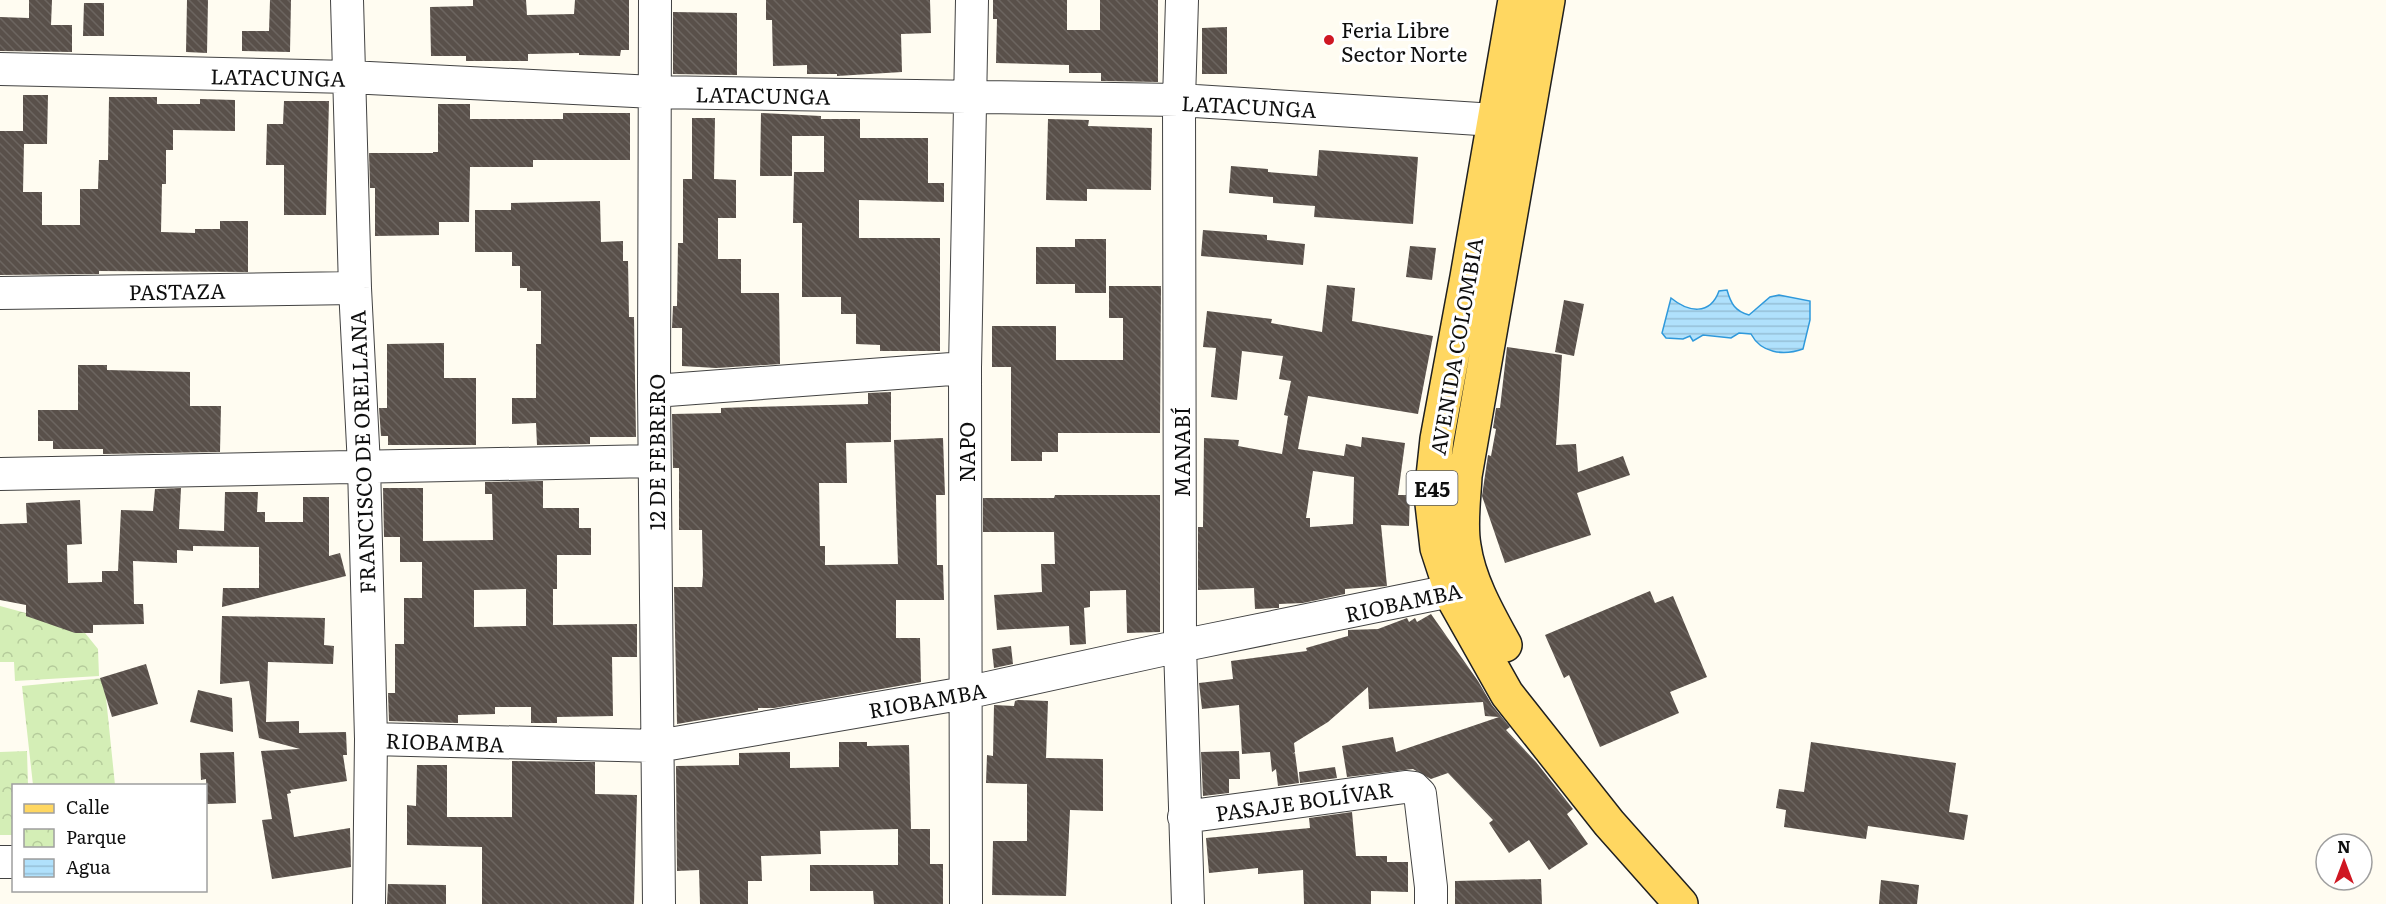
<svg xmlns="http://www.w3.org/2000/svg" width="2386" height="904" font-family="Literata,serif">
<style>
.park{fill:url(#park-crowns)}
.water{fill:url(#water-rules);stroke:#2f99db;stroke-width:1.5}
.building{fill:url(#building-back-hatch);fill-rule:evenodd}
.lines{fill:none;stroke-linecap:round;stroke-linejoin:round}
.minor-casing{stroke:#424242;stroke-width:34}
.major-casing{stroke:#202020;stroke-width:36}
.minor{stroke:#fff;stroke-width:32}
.major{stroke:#ffd761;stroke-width:33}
.poi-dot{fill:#cf1722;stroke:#fff;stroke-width:2}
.labels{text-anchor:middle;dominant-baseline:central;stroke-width:6;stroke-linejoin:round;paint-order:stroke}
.shield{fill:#fff;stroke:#575757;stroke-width:1.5}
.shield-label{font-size:20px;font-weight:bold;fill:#0f0f0f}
.poi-label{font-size:21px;fill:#0f0f0f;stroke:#fff;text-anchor:start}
.street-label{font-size:21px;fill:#0f0f0f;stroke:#fff}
</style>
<defs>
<pattern id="park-crowns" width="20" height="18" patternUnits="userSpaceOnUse" patternTransform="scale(1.5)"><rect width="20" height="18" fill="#d4eeb6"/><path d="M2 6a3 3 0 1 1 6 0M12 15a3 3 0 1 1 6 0" fill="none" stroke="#b5cb9b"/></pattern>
<pattern id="water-rules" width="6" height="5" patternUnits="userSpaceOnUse" patternTransform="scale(1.5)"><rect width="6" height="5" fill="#b0e1fc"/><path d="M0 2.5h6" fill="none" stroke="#96c0d7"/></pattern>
<pattern id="building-back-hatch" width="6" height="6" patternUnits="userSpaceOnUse" patternTransform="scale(1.5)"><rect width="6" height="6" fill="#59504a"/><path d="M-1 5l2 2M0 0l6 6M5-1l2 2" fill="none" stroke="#6c6560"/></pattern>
</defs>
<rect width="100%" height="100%" fill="#fffcf1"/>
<path class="park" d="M0 606 81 628 98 649 99 676 15 681 14 662H0Z
M104 678 115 785H33L22 686Z
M27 751 28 785 14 786 13 835H0V752Z"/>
<path class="water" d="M1727 290C1731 304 1735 311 1749 315L1770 297 1779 295 1810 301V320L1803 349C1783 356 1761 353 1751 334L1739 333 1731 338 1703 335 1693 341 1690 336 1683 339 1666 338 1662 333 1671 298C1688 312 1710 316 1719 291Z"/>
<path class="building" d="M29 0H52L51 25H72V52L0 51V17L29 18Z
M187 0H208L207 53 186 52Z
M270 0H291L290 52 242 51V31H269Z
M473 0H526L527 15 574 14 575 0H629V50H621L620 56 579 55V53L528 54V61H466V56H431L430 7 473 6Z
M766 0H930L931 33 901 34 902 72 837 76V74H807V65L773 66 772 20H766Z
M993 0H1067V30H1100V0H1158V82L1101 81V73H1069V65L996 63 997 19H993Z
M84 3H104V36H83Z
M673 12 737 13V75L673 74Z
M1227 27V74H1202V28Z
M23 95H48L47 144H24L23 192H42V225H80V189H98L99 160H108L109 97H157V104H200V99L235 100V131L173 130V150H166V184H162L161 232 195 233V229H220V221H248V272L99 271V274L0 275V131H23Z
M284 101H329L326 215H284V165H266L267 124H283Z
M438 104H470V119H563V113H630V160H533V167H470L469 222H439V235L375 236V188H370L369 153H433V152H438Z
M761 113 821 116V119H860V138H928V183H944V202L859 200V238H940V351H880V345L856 344V314H841V297H802V223H793L794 172H824V136H792V176H760Z
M692 118H715L714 179 736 180V218H718V259H741V293H779L780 364 716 368 682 366V328H672L673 306H677L678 243H683V179H692Z
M1048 119 1089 120 1088 126 1152 128 1151 190 1087 189V201L1046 200Z
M1319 150 1418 157 1413 224 1314 217 1315 206 1273 203V197L1229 193 1231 166 1268 169V172L1317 176Z
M600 201 601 242 623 241V261H628L629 317H634L636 437H590V444L537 445 536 423 512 424V398H536V344H541V291H527V288H520V266H512V252H475V210H511V203Z
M1203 230 1267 235V240L1305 244 1303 265 1201 256Z
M1075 239H1106V293H1075V284H1036V247H1075Z
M1410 246 1436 248 1432 280 1406 277Z
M1327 285 1355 288 1352 321 1433 336 1418 414 1308 396 1298 449 1344 456 1346 444 1361 447 1362 437 1405 443 1398 495H1410L1409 526 1381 525 1387 586 1345 589V594L1303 603 1279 604V608H1275L1255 609 1254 588 1198 590V527H1203L1204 438 1239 440 1238 446 1282 454 1288 416 1284 415 1291 381 1279 379 1283 356 1242 351 1237 400 1211 397 1216 348 1203 347 1207 311 1272 319 1271 323 1322 332ZM1313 471 1354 477 1353 524 1310 527V518H1306Z
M1109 286H1161L1160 433H1058V452H1042V461H1011V367H992V326H1056V360H1123V318H1109Z
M1564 300 1584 304 1574 356 1555 352Z
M444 343V378H476V445H388V436H381L379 408H387V344Z
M1507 347 1562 355 1556 445 1576 444 1578 472 1623 456 1630 475 1577 493 1591 535 1505 563 1482 496 1488 455 1491 456 1496 429 1493 428 1496 408H1500Z
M78 365H107V370L190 372V406H221L220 452 103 454V449H53V441H38V410H78Z
M891 392V442L846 443 847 483H819L820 546H825V565L898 564 894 440 943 438 945 495H936L937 565H943L944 600H896V638H920L921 682 774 708H758V710L677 724 674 587H702L703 575 702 530H679V468H673L672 414 721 413V408L751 407 868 404V393Z
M543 481V508H579V528H591V555H557V589H553V625L637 624V657H612L613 716 557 717V723H531V707H495V714L458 715V723L389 721 388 693H395V644H404V598H422V562H400V537H384L383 488H423V541L493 540 492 494H485V482ZM526 589V626L474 627V590Z
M181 488 179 529 224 531 225 492H258L257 512H265V522H303V497H329V556L340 553 346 576 222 607 223 588H259V547L193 546V551L177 550V563L133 561 134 604H143L144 624 93 625V633H75L26 616V605L0 600V524L27 523 26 503 80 500 82 544 67 545 68 583 102 582V571H118L121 510 153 511 155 489Z
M1055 495H1160V632L1127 633 1126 590 1090 591V607L1084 608 1086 644 1070 645 1069 626 997 630 994 595 1042 592 1041 564H1055L1054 532H983V498H1054Z
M1650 591 1655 603 1673 596 1707 677 1670 692 1679 713 1600 747 1569 675 1564 678 1545 635Z
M1431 614 1478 681 1492 705 1510 727 1506 730 1536 762 1573 809 1567 814 1588 844 1549 870 1529 840 1509 853 1489 823 1493 820 1448 773 1431 779 1413 769 1347 777 1342 746 1393 737 1396 752 1499 717 1485 716 1483 702 1369 709 1368 687 1328 722 1294 743 1295 752 1293 754 1295 753 1299 783 1278 786 1276 769 1272 772 1270 752 1242 754 1239 705 1202 709 1199 683 1233 679 1231 661 1307 651 1306 648 1348 636V630L1378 629 1407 618 1409 622 1415 618 1417 622Z
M222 616 325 618 324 645 334 646 333 664 268 662 266 722 299 721V733L346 732 347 755H343L347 781 290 790 291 793 287 794 294 837 350 828 351 867 272 879 262 820 272 819 261 751 300 749 259 738 249 681 220 684Z
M1011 646 1013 664 994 668 992 649Z
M146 664 158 704 112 717 100 678Z
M198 690 232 698 233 732 190 722Z
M1018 700 1048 701 1046 758 1103 759V811L1070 810 1066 896 992 895 993 841H1027V784L986 783 987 755 993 756 994 705 1014 706 1015 701Z
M839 742H867V746L909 745 911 829H930V864H943V904H874L873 891H810V865H898V829L820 831 821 854 761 856 762 881H748V904H700L699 870 677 871 676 766 739 765V753L790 752V768L839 767Z
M1811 742 1956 763 1949 812 1968 815 1964 840 1868 826 1866 839 1784 827 1786 810 1776 808 1779 789 1804 792Z
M1239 751 1240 779H1229V793L1203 796 1201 752Z
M234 752 236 803 207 804 206 779 201 780 200 753Z
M512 761 595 762V794L637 795 634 904H482V847L407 845V805L416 806 417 765H447V817H512Z
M1335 767 1337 778 1300 783 1299 772Z
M1352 812 1356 856H1387V862H1408V892L1371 891V904H1304L1303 870 1258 874V868L1209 873 1206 838 1310 828 1309 818Z
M1541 879 1542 904H1455V881Z
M1881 880 1919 885 1917 904H1879Z
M388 884 446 885V904H387Z"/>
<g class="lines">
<defs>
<path id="minor" d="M347 0 355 288 364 466 371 739 369 904
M655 0 654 391 659 904
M1182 0 1179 100 1180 646 1188 904
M0 69 349 77 654 92 1179 100 1495 120 1518 125
M0 293 355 288
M654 391 965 368
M0 474 654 461
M371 739 658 746 965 693 1180 646 1475 586
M1184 817 1405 787 1414 788 1420 794 1431 887V904
M0 862H14
M966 904 965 368 972 0"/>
<path id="major" d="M1515 0 1467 277 1437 439 1431 495 1437 548 1454 600 1507 694 1609 823 1681 904
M1505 645C1488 614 1469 581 1464 546 1460 524 1464 499 1465 476L1548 0"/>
</defs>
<use href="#minor" class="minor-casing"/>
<use href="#major" class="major-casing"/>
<use href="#minor" class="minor"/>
<use href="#major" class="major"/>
</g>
<circle class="poi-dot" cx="1329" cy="40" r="6"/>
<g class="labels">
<rect class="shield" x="1406.5" y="471" width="51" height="34" rx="4.5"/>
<g class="shield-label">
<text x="1432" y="488">E45</text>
</g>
<g class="poi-label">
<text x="1341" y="28">Feria Libre<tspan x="1341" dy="24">Sector Norte</tspan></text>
</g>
<g class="street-label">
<text transform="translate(278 76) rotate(1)">LATACUNGA</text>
<text transform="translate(763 94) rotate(1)">LATACUNGA</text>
<text transform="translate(1249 105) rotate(3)">LATACUNGA</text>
<text transform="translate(177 290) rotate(-1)">PASTAZA</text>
<text transform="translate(1455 346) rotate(-80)">AVENIDA COLOMBIA</text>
<text transform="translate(361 452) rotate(-92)">FRANCISCO DE ORELLANA</text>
<text transform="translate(655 452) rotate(-90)">12 DE FEBRERO</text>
<text transform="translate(965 452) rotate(-90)">NAPO</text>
<text transform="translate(1180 452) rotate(-90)">MANABÍ</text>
<text transform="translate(1403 601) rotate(-12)">RIOBAMBA</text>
<text transform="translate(927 699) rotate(-10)">RIOBAMBA</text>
<text transform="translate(445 741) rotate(2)">RIOBAMBA</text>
<text transform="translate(1304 800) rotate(-8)">PASAJE BOLÍVAR</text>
</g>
</g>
<rect x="12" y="784" width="195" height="108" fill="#ffffff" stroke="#9f9f9f" stroke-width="1.5"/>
<rect x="24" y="804" width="30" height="9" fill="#ffd761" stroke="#9f9f9f" stroke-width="1.5"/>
<text x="66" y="814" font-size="18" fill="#0f0f0f">Calle</text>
<rect x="24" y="829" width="30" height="18" fill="url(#park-crowns)" stroke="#9f9f9f" stroke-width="1.5"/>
<text x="66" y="844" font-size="18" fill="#0f0f0f">Parque</text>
<rect x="24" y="859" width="30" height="18" fill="url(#water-rules)" stroke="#9f9f9f" stroke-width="1.5"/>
<text x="66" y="874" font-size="18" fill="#0f0f0f">Agua</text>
<g transform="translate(2344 862)"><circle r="28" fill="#ffffff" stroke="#9f9f9f" stroke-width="1.5"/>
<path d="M0-4.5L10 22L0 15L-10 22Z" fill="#cf1722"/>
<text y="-9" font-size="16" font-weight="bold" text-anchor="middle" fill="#0f0f0f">N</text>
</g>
</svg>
